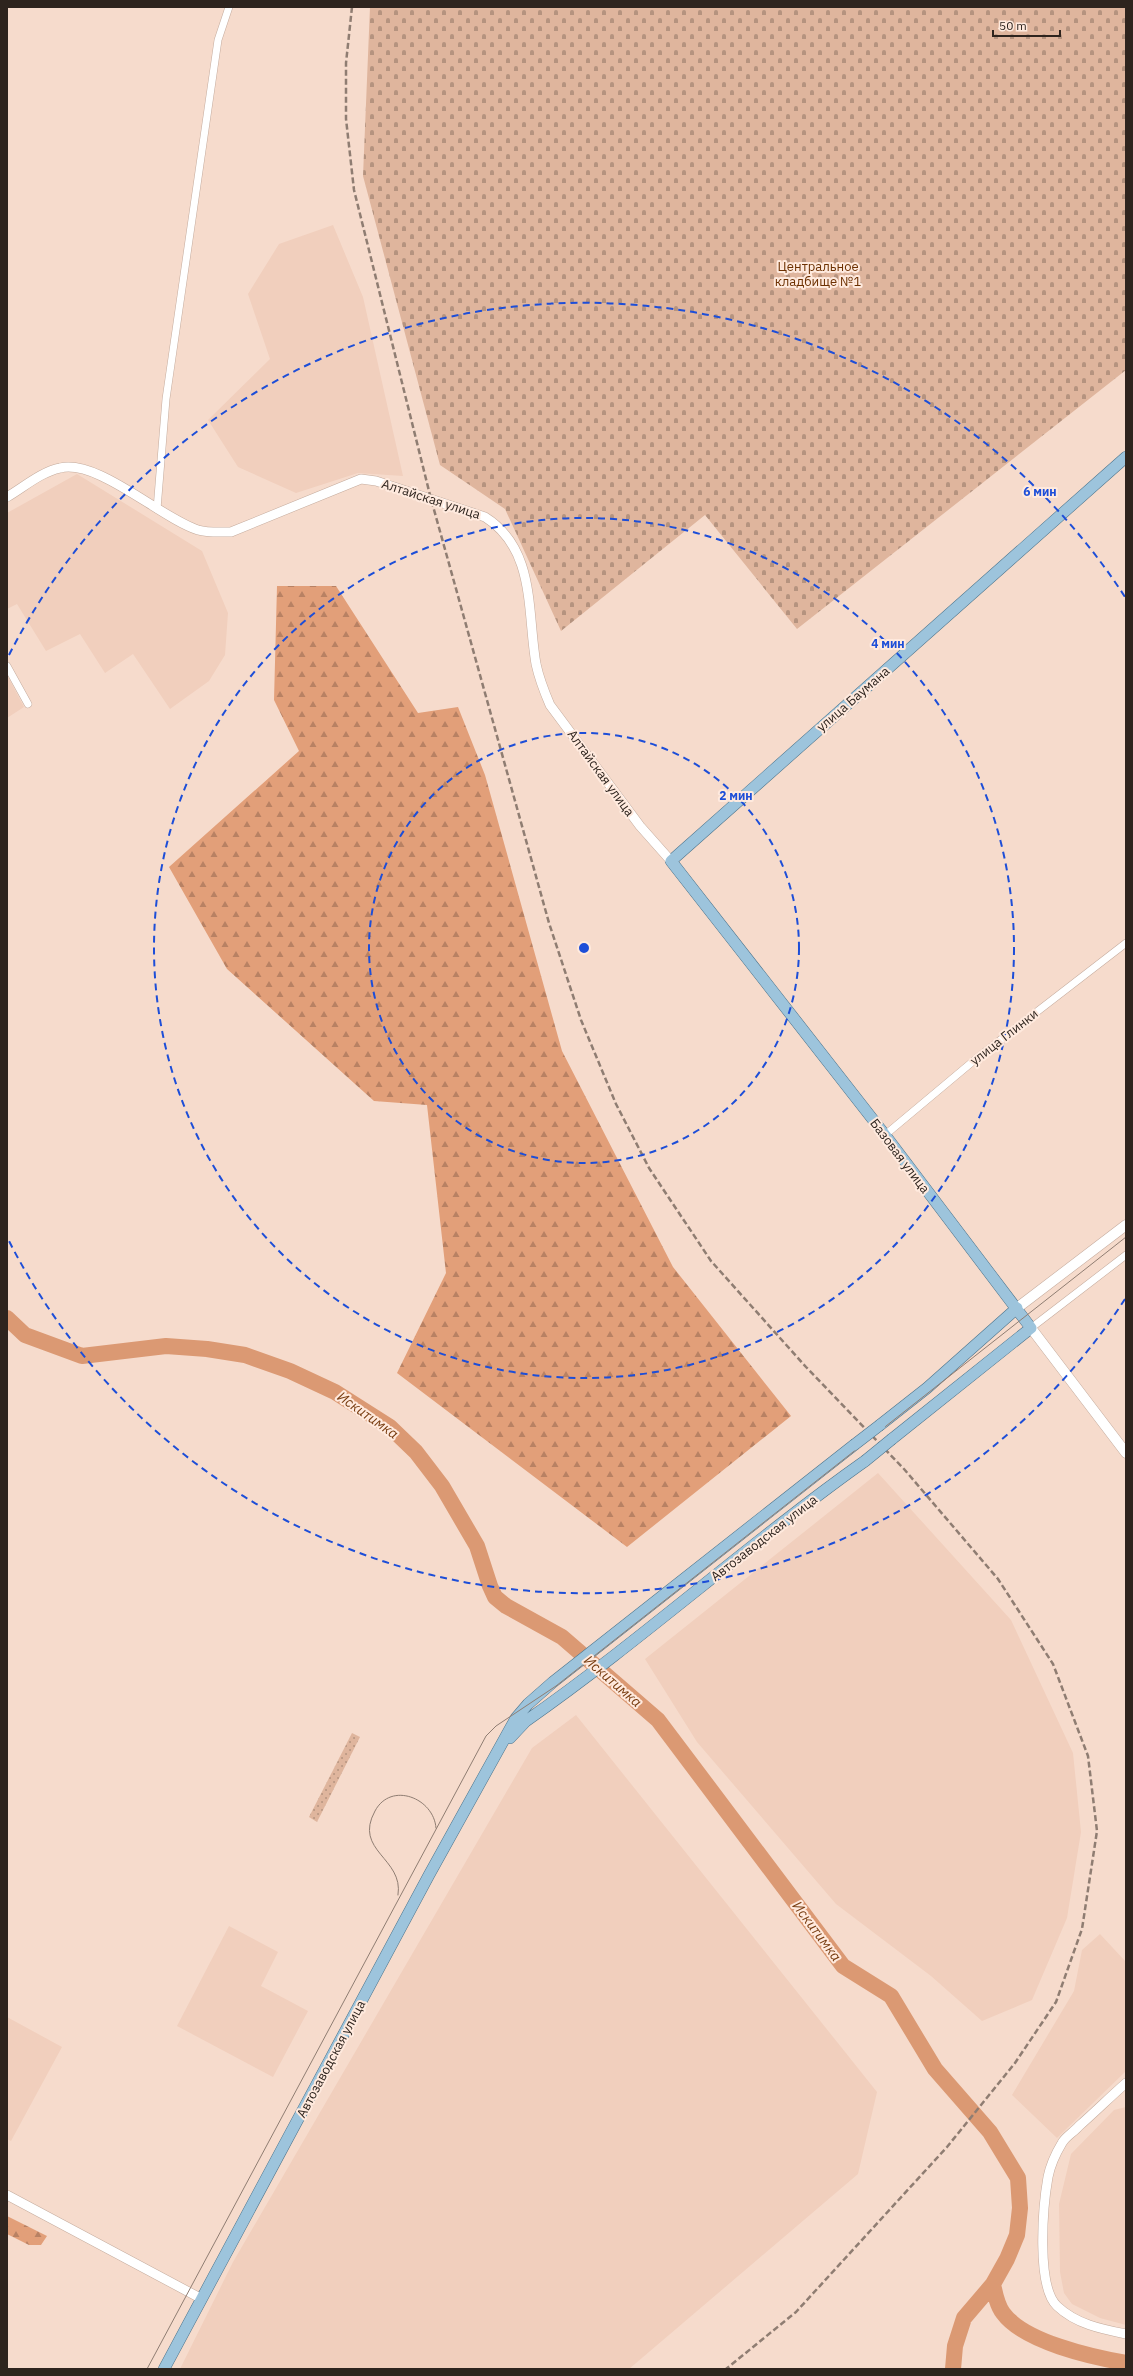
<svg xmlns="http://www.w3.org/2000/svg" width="1133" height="2376" font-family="'IBM Plex Sans',sans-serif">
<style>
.built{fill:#f1cfbd}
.grass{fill:url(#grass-dots)}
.forest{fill:url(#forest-firs)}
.cemetery{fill:url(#cemetery-stones)}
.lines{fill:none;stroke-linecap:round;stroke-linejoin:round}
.river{stroke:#db9973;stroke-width:16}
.minor-casing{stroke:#c4ab9d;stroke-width:8}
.tertiary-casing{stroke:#c4ab9d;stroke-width:10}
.secondary-casing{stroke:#c4ab9d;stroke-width:11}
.primary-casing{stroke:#4b738b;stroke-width:12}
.minor{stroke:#fff;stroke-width:7}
.tertiary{stroke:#fff;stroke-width:9}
.secondary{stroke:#fff;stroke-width:10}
.primary{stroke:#9dc4dc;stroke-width:11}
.tram{stroke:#8f7d72;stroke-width:1}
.rail{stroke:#8f7d72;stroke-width:2.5;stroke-dasharray:6 3;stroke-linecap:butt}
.primary-bridge-casing{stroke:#4b738b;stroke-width:12;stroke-linecap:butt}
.primary-bridge{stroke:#9dc4dc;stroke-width:11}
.ring{fill:none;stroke:#1d4ed8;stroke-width:2;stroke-dasharray:7 5}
.labels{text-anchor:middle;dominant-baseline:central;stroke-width:4;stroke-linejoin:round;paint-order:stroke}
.park-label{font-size:13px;fill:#6d3102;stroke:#ffeade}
.street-label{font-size:13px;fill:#2e241e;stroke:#ffeade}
.water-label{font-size:14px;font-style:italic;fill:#773b0f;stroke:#ffeade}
.centre{fill:#1d4ed8;stroke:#ffeade;stroke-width:2}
.ring-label{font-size:12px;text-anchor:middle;font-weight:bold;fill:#1d4ed8;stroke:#ffeade;stroke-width:4;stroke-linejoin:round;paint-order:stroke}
</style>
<defs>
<pattern id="grass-dots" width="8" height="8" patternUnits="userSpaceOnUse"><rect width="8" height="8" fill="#dfb59d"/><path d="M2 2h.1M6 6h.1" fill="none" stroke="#b5937f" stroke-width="1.8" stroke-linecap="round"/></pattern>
<pattern id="forest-firs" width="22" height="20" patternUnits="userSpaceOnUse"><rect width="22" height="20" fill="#e29f79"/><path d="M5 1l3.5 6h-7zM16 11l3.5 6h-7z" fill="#b88163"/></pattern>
<pattern id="cemetery-stones" width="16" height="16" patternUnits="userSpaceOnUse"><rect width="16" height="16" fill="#dfb59d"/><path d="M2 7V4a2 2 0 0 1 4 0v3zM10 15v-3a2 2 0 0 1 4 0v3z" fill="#b5937f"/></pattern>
</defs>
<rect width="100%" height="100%" fill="#f6dbcc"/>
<path class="built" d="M333 225 363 297 403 476 358 473 296 493 238 467 208 420 270 359 248 294 279 244Z
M77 474 202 551 228 613 225 655 209 681 170 709 133 654 105 673 80 634 46 651 17 604 7 609V513Z
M7 675 24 707 7 718Z
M878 1473 1011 1620 1073 1753 1081 1832 1067 1918 1032 2000 982 2021 931 1976 836 1904 697 1742 645 1659Z
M576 1715 877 2092 858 2174 629 2369H180L233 2262 532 1748Z
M229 1926 278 1952 261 1986 308 2011 273 2077 177 2026Z
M1100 1934 1126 1962V2071L1057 2138 1012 2095 1074 1991 1082 1950Z
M7 2017 62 2047 11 2141 7 2139Z
M1126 2107V2325L1100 2318 1072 2304 1064 2293 1060 2272 1059 2204 1071 2154 1114 2110Z"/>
<path class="grass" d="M352 1733 360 1737 317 1822 309 1817Z"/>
<path class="forest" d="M277 586H336L418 713 458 707 485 775 562 1051 673 1267 791 1416 627 1547 397 1373 446 1273 427 1105 374 1101 227 969 169 867 299 751 274 700Z
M7 2216 47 2236 41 2245H29L7 2234Z"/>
<path class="cemetery" d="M370 7H1126V370L797 629 705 515 561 631 505 509 440 465 363 176Z"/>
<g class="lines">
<path class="river" d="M7 1318 25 1335 82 1356 166 1346 207 1349 245 1355 290 1371 335 1392 390 1427 416 1452 442 1486 477 1546 490 1586 495 1597 506 1606 562 1637 658 1720 843 1966 891 1996 935 2069 990 2132 1018 2178 1020 2208 1017 2235 1007 2259 993 2284 964 2318 955 2346 953 2369
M993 2284C995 2294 997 2305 1003 2313 1024 2342 1092 2357 1126 2363"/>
<defs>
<path id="minor" d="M157 509 166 399 218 40 229 7
M7 666 28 704
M885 1135 977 1058 1126 943
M1031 1328 1126 1255"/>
<path id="tertiary" d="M7 497C24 487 41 472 60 468 98 459 159 517 198 530 208 533 220 532 231 532L361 479 376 481 485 517C536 549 527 612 536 664 539 678 544 691 550 705L640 826 671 861
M1126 2083C1110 2097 1095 2112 1079 2126 1074 2132 1065 2137 1062 2143 1056 2153 1050 2167 1048 2177 1043 2205 1036 2286 1057 2306 1076 2324 1101 2329 1126 2334
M7 2195 202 2299"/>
<path id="secondary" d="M1017 1308 1126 1225
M1031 1328 1126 1453"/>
<path id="primary" d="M880 1425 927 1388 1017 1308
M892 1439 1031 1328 885 1135 671 861 1126 457
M510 1738 526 1721C643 1639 749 1543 865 1461
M164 2369 429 1875 516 1718 528 1704 553 1682 854 1445"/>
</defs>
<use href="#minor" class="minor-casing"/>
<use href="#tertiary" class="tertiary-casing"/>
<use href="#secondary" class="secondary-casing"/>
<use href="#primary" class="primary-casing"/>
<use href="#minor" class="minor"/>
<use href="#tertiary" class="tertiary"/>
<use href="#secondary" class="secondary"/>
<use href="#primary" class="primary"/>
<path class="tram" d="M398 1895C404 1858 353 1851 375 1811 391 1781 434 1798 436 1828
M147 2369 486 1736 496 1726 556 1686 1126 1237"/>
<path class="rail" d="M352 7 346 63V119L354 190 431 499 549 923 581 1020 616 1104 649 1168 711 1261 806 1367 904 1469 998 1579 1053 1664 1088 1756 1097 1831 1082 1929 1056 2002 1015 2063 947 2147 796 2312 726 2369"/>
<defs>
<path id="primary-bridge" d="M854 1445 880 1425
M865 1461 892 1439"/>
</defs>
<use href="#primary-bridge" class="primary-bridge-casing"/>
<use href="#primary-bridge" class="primary-bridge"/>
</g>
<g class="ring">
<circle cx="584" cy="948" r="215"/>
<circle cx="584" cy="948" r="430"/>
<path d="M1125 1299A645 645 0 0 1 9 1241M9 655A645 645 0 0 1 1125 597"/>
</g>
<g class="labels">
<g class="park-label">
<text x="818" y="266">Центральное<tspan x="818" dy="15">кладбище №1</tspan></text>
</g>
<g class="street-label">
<text transform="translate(431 499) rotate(18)">Алтайская улица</text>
<text transform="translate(853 699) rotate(-41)">улица Баумана</text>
<text transform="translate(601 773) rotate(54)">Алтайская улица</text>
<text transform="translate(1004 1037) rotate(-38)">улица Глинки</text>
<text transform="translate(900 1156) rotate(53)">Базовая улица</text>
<text transform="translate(764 1538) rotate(-38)">Автозаводская улица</text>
<text transform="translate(331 2059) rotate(-62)">Автозаводская улица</text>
</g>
<g class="water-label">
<text transform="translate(368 1415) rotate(35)">Искитимка</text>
<text transform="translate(613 1681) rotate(41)">Искитимка</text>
<text transform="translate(817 1931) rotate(53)">Искитимка</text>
</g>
</g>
<circle cx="584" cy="948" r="6" class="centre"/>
<g class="ring-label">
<text x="1040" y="496">6 мин</text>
<text x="888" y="648">4 мин</text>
<text x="736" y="800">2 мин</text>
</g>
<rect width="1133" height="2376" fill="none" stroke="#2e241e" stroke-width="16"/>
<path d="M993 30v6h67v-6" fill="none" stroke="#2e241e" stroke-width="2"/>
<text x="999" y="30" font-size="12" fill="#2e241e" stroke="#ffeade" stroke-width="3" paint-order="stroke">50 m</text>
</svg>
